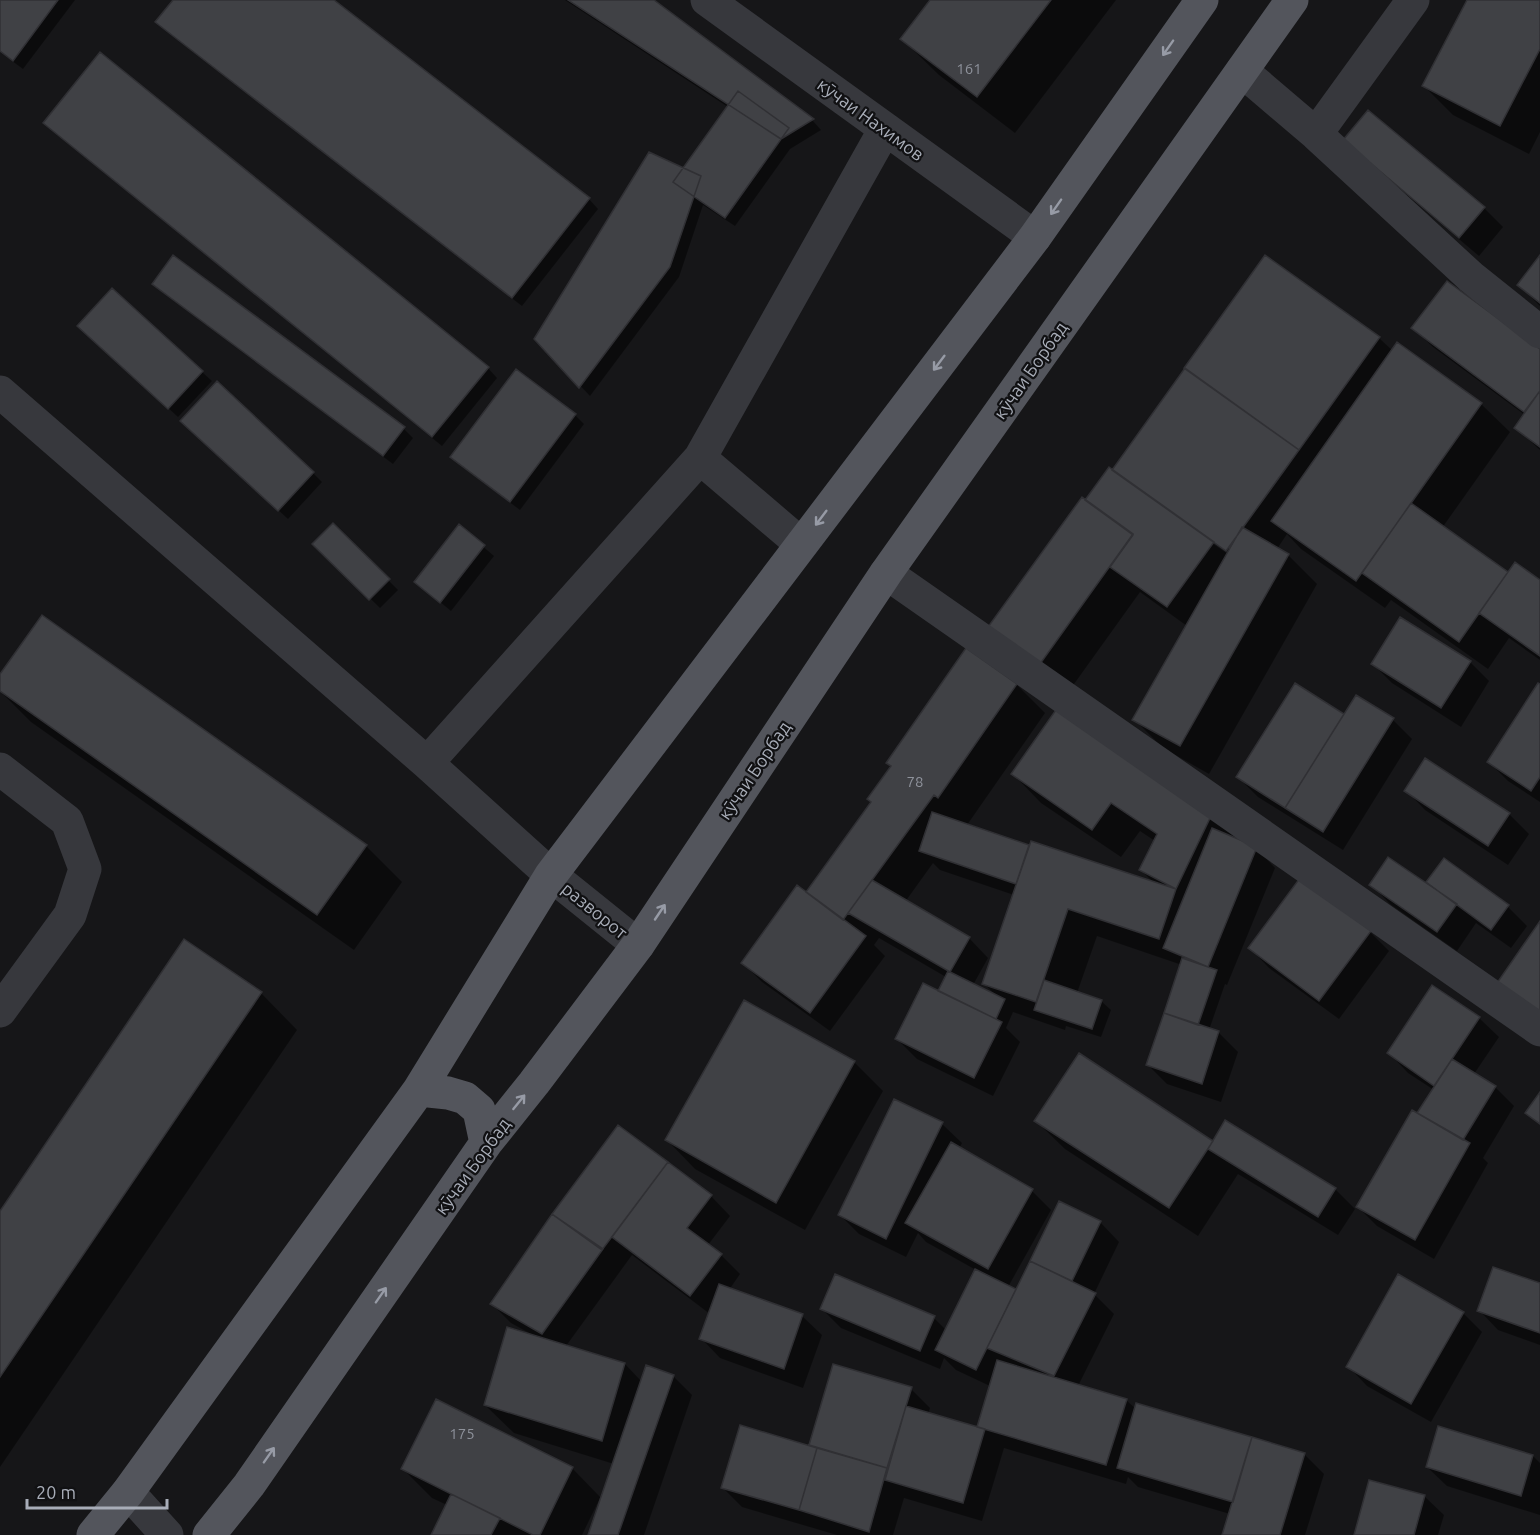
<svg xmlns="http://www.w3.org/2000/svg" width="1540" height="1535" font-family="Ubuntu,sans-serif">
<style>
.shadow{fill:#0007;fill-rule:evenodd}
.building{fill:#404145;stroke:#303034;stroke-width:1.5}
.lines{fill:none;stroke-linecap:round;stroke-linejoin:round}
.minor{stroke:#37383d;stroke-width:33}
.major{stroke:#53555c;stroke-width:33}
.oneway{stroke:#979ba6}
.labels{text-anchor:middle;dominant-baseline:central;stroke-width:4.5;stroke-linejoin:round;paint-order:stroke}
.number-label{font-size:15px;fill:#8e929b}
.street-label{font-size:18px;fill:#a8adb8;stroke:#111113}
</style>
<rect width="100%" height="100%" fill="#161618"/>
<path class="shadow" d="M0 0H75L23 69 0 52Z
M174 0H332L589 199 598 209 522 306 167 31 157 22Z
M565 0H651L813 121 821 130 790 149 735 226 703 205 679 277 590 396 536 339 684 170 728 107Z
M931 0H1116L1015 133 939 75 902 39Z
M1468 0H1540V132L1529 154 1453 115 1424 86Z
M54 132 488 368 497 378 442 446Z
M1364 159 1484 208 1503 227 1479 256Z
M1540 257V306L1519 285Z
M154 283 404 429 413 438 393 464 163 293Z
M1413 328 1540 351V450L1516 428 1525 415 1433 347Z
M89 335 202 372 212 381 178 417Z
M1379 338 1393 351 1397 345 1481 404 1510 432 1442 528 1507 573 1540 582V660L1509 638 1488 669 1391 600 1385 608 1301 549 1287 534 1277 549 1288 555 1317 584 1209 774 1163 748 1134 719 1187 626 1140 592 1069 691 1019 655 1086 502 1113 471ZM1205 534 1233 554 1231 556 1203 537Z
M575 415 584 424 520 510 461 466 452 457Z
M192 431 313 473 322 482 288 519Z
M333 525 398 590 380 608 315 544Z
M460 527 494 556 451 611 416 582Z
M966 650 1017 685 1045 713 967 825 1030 847 1153 882 1141 870 1155 841 1140 831 1121 857 1041 803 1013 774 1212 815 1237 840 1256 848 1275 868 1227 985 1225 984 1209 1030 1219 1033 1238 1052 1221 1102 1167 1084 1148 1065 1182 965 1097 936 1077 993 1101 1001 1111 1010 1101 1037 1066 1026 1065 1030 1013 1012 1006 1028 1020 1042 993 1096 917 1059 897 1039 939 992 946 977 879 938 874 945 885 956 830 1031 762 982 743 963 806 894 872 803 892 767ZM933 863 940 870 1014 895 984 984 997 996 973 985 988 958 969 938 905 902Z
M1470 662 1489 681 1461 727 1392 683 1373 664Z
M0 677 366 846 402 882 354 950 31 722 0 691Z
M1296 685 1344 716 1393 720 1412 739 1343 850 1258 797 1238 777Z
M1540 686V802L1508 781 1489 762Z
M1426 760 1509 814 1529 834 1508 865 1425 810 1406 790Z
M1444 860 1508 907 1527 926 1511 948 1476 923 1457 951 1390 904 1371 884 1426 885Z
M1370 932 1389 951 1339 1019 1269 968 1250 948Z
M1432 987 1479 1018 1499 1037 1474 1074 1495 1087 1514 1106 1483 1158 1488 1163 1434 1259 1377 1226 1358 1207 1434 1090 1408 1073 1389 1053Z
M261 993 297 1030 0 1467V1214Z
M854 1062 883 1091 805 1230 695 1169 667 1140Z
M895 1101 942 1124 962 1143 959 1149 1032 1191 1051 1210 1008 1287 1017 1291 1060 1203 1100 1222 1119 1242 1094 1294 1114 1314 1078 1386 1126 1400 1136 1409 1304 1454 1324 1474 1305 1535H1224L1230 1514 1138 1487 1128 1477 1126 1484 1004 1448 982 1521 904 1498 893 1535H837L742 1507 723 1488 810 1447 834 1366 911 1389 930 1408 928 1414 978 1428 990 1386 956 1370 944 1358 940 1369 841 1328 822 1309 934 1318 946 1330 976 1270 926 1242 918 1233 906 1257 859 1234 840 1215Z
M1036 1121 1213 1143 1226 1122 1335 1189 1355 1209 1338 1235 1238 1174 1198 1236 1065 1149Z
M619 1127 711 1196 730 1216 708 1245 721 1255 740 1274 729 1290 802 1316 822 1335 803 1388 720 1358 701 1338 710 1314 632 1255 566 1346 625 1364 642 1382 673 1376 692 1395 644 1535H590L602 1499 600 1498 582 1535H432L447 1505 432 1498 403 1469 572 1468 602 1499 614 1464 514 1433 485 1405 531 1334 511 1323 492 1304Z
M1540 1285V1345L1498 1330 1479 1310Z
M1463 1313 1482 1332 1431 1422 1367 1386 1348 1366Z
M1439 1427 1533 1456 1540 1463V1515L1447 1486 1427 1467Z
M1424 1496 1444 1515 1438 1535H1356Z"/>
<path class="building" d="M0 0H58L13 61 0 51Z
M173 0H334L590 198 512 298 155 22Z
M568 0H654L814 119 781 139Z
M930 0H1051L977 97 900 39Z
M1467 0H1540V49L1500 126 1422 86Z
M100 52 489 367 432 437 43 123Z
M738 91 789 128 725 218 673 182Z
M1368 110 1485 207 1459 238 1343 140Z
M649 152 701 176 670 267 579 388 534 339Z
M173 255 405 427 383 456 152 284Z
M1265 255 1380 337 1299 450 1184 368Z
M1540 255V303L1517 285Z
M1447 281 1540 349V391L1524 412 1411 328Z
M112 288 203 371 168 409 77 326Z
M1397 342 1482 403 1356 581 1271 521Z
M1185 368 1299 450 1226 551 1112 470Z
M516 369 576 414 510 502 450 457Z
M217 381 314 472 278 511 180 421Z
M1539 392H1540V447L1514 428Z
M1109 467 1214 542 1167 607 1110 567 1133 535 1085 500Z
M1082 497 1133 534 1040 664 988 627Z
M1411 503 1508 572 1459 642 1362 573Z
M333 523 390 579 369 600 312 544Z
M459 524 485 545 440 603 414 582Z
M1242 527 1289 554 1180 746 1132 720Z
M1515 562 1540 580V656L1479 613Z
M42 615 367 845 317 915 0 691V674Z
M1400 617 1471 661 1441 708 1371 664Z
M966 648 1017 684 938 798 934 795 843 920 806 892 871 802 867 799 891 766 886 763Z
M1295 683 1344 714 1285 808 1236 777Z
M1538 683 1540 684V777L1531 791 1487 762Z
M1356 695 1394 718 1323 832 1285 808Z
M1058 707 1212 814 1176 889 1139 870 1157 834 1111 803 1092 830 1011 774Z
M1425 758 1510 813 1488 846 1404 791Z
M932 812 1029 845 1016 884 919 851Z
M1212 828 1257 847 1208 967 1163 948Z
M1031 841 1176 889 1159 939 1068 909 1036 1002 982 984Z
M1388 857 1457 904 1437 932 1369 885Z
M1444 858 1509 905 1491 930 1426 882Z
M1300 878 1371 931 1319 1001 1248 948Z
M872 880 970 937 950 972 848 913Z
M797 885 866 936 810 1013 741 963Z
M1540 921V1013L1497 983Z
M184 939 262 992 0 1377V1211Z
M1182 958 1217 970 1198 1025 1164 1013Z
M948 971 1005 999 996 1019 938 991Z
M1044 980 1102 1000 1092 1029 1034 1010Z
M923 983 1002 1022 974 1078 895 1039Z
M1432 985 1480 1017 1434 1086 1387 1053Z
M744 1000 855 1061 776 1203 665 1140Z
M1164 1013 1219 1031 1202 1084 1146 1065Z
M1079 1053 1213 1141 1169 1208 1034 1121Z
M1452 1059 1496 1086 1463 1140 1417 1113Z
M1540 1092V1124L1525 1113Z
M894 1099 943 1122 886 1239 838 1215Z
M1412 1110 1470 1143 1415 1240 1356 1207Z
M1225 1120 1336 1188 1318 1217 1208 1149Z
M618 1125 668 1162 602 1250 552 1214Z
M951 1142 1033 1189 988 1269 905 1223Z
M668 1162 712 1195 687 1228 722 1254 690 1296 612 1237Z
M1059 1201 1101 1221 1072 1281 1030 1261Z
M552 1214 603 1249 542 1334 490 1304Z
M1030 1261 1096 1293 1054 1376 987 1348Z
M1493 1267 1540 1283V1333L1477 1311Z
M975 1269 1016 1289 976 1370 935 1350Z
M835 1274 935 1316 920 1351 820 1309Z
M1398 1274 1464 1312 1411 1404 1346 1367Z
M719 1284 803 1314 784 1369 699 1339Z
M507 1327 625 1363 602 1441 484 1405Z
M997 1360 1127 1399 1106 1465 977 1427Z
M833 1364 912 1387 887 1468 809 1445Z
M646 1365 674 1375 618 1535H588Z
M436 1399 573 1467 540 1535H533L401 1469Z
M1136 1403 1252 1437 1233 1502 1117 1468Z
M906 1406 985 1429 963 1503 885 1480Z
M740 1425 817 1448 799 1510 721 1488Z
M1438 1426 1533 1455 1521 1496 1426 1467Z
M1252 1437 1305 1453 1280 1535H1222Z
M817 1448 887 1468 869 1532 799 1510Z
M1369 1480 1425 1495 1414 1535H1354Z
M451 1494 500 1518 491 1535H431Z"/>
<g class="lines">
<path class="minor" d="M707 0 1035 237
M1242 71 1316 134 1471 277 1540 332
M1316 134 1413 0
M0 392 427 763 551 875 638 945
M801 544 700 458 885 129
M886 573 1540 1030
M427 763 700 458
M0 769 67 821 85 869 70 915 0 1011
M128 1492 167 1535"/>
<path class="major" d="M419 1090 448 1093 465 1098 479 1110 486 1143
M93 1535 128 1492 419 1090 551 875 1035 237 1202 0
M209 1535 249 1485 486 1143 534 1083 638 945 886 573 1292 0"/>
</g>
<defs><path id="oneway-shaft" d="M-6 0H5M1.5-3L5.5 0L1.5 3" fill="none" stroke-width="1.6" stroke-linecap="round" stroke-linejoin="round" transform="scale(1.5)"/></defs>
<g class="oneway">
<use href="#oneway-shaft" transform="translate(1168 48) rotate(125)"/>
<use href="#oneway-shaft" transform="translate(1056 207) rotate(125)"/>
<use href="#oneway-shaft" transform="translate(939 363) rotate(127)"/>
<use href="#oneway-shaft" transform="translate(821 518) rotate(127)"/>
<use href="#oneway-shaft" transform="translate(660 912) rotate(-56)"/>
<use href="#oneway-shaft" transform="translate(519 1102) rotate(-51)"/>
<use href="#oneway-shaft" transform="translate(381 1295) rotate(-55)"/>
<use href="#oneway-shaft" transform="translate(269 1455) rotate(-55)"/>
</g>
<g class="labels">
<g class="number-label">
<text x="969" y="68">161</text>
<text x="915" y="781">78</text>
<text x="462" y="1433">175</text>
</g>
<g class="street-label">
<text transform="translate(871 119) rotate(36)">кӯчаи Нахимов</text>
<text transform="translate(1030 370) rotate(-55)">кӯчаи Борбад</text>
<text transform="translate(754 770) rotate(-56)">кӯчаи Борбад</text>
<text transform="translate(595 910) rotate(39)">разворот</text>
<text transform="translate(472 1166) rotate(-54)">кӯчаи Борбад</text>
</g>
</g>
<path d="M27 1499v9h140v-9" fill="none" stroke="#a8adb8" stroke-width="3"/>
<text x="36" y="1499" font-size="18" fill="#a8adb8" stroke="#111113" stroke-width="4.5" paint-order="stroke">20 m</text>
</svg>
